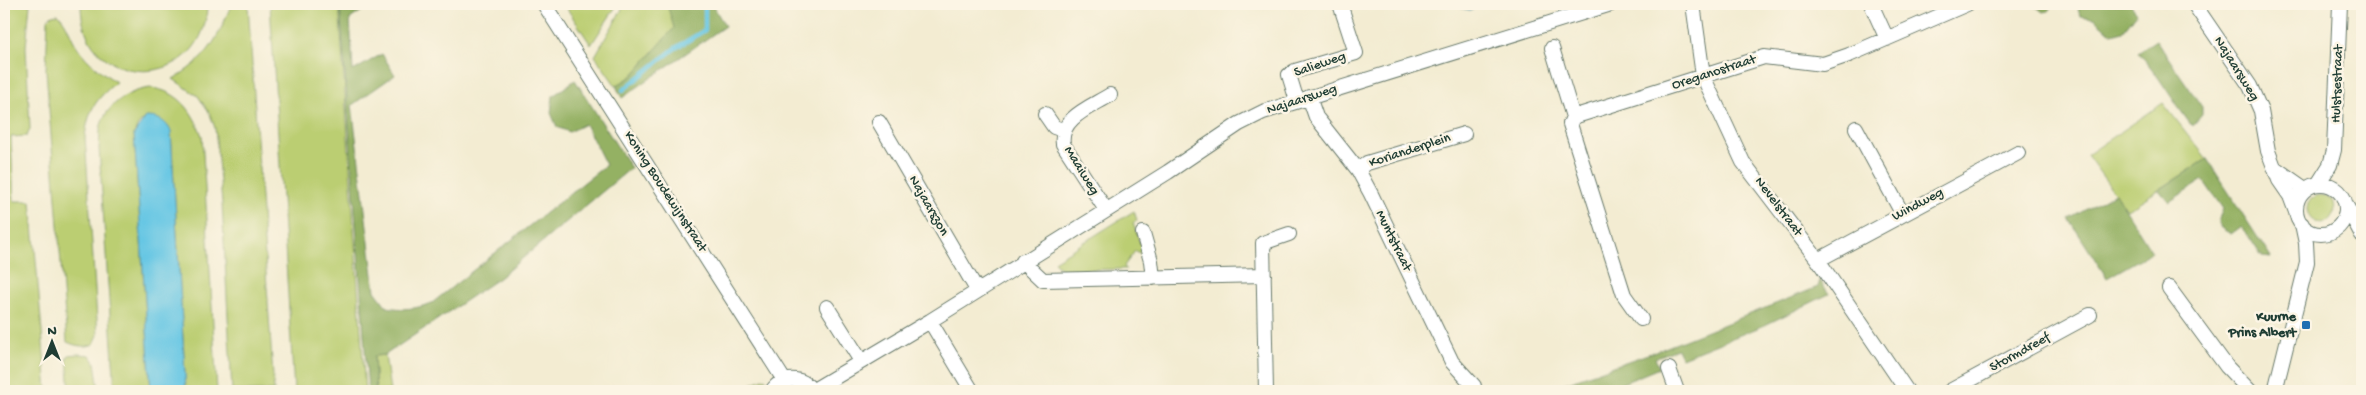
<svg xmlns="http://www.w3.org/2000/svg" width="2366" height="395" font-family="'Gochi Hand',sans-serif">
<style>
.green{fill:#bbce72;stroke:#6d8653}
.forest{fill:#94b164;stroke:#5a774c}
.water{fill:#65c6e4;stroke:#42828c}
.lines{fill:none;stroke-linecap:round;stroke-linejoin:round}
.stream{stroke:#65c6e4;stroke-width:4.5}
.street-casing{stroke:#697a6b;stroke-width:16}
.street{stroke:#fff;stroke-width:14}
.poi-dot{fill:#1f6fb2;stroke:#fcf5e5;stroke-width:2}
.labels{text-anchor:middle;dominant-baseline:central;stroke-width:5;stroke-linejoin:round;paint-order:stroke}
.street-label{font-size:14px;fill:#1f3d34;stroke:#fcf5e5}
.poi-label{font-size:14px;font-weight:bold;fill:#1f3d34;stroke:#fcf5e5;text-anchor:end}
</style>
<rect width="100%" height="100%" fill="#fcf5e5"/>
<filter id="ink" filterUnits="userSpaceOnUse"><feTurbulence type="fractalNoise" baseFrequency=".02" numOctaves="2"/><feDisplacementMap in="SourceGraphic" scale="10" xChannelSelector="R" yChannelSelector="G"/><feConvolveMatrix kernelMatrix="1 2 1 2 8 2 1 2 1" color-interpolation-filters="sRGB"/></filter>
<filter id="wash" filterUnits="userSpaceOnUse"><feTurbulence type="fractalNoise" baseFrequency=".0096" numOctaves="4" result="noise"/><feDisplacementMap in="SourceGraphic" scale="20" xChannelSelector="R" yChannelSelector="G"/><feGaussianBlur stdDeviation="1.12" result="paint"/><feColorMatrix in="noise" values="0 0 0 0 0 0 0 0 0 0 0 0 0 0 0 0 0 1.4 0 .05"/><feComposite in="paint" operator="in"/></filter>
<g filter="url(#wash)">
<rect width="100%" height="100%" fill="#f3ecd2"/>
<path class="green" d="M4 4H30L26 47 30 129 27 136 11 137 14 201H31L47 391H4Z
M81 4H207C208 92 81 94 81 4Z
M237 4H248L274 391H232L222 203 215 128 210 114 198 96 173 79C207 59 217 41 231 5Z
M270 4H339L365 391H294Z
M564 4H613L615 8 591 45Z
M625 4H667L675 28 632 76 616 86 595 56Z
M58 14C68 23 70 37 78 48 88 63 102 72 116 82 95 101 89 108 85 137L98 335 94 344C85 348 76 346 67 342L46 70 48 19 52 15Z
M151 88C179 91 193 111 202 136L217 391H186L171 131 146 117 138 125 134 134 151 391H115L99 148C100 141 99 132 101 125 108 103 130 90 151 88Z
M2163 103 2207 159 2127 210 2087 155Z
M2307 209a14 14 0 1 1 28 0a14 14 0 1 1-28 0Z
M1134 211 1137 220 1133 223 1143 252 1142 254 1135 251 1124 266 1126 269 1061 270 1054 261Z
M79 354 90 355 95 362 99 391H70L67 358 69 355Z
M385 355 390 391H376L374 356Z
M765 378 766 380 760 391H736Z"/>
<path class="forest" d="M340 4H372L350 19 353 71 382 54 395 75 352 105 375 291 387 307C404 310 416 309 432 303L606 165 585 124 569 132 557 127 551 113 553 96 575 80 631 168 499 278 385 355 374 356 376 391H368Z
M667 4H712L725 26 622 98 616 86 632 76 674 28Z
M2033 4H2052L2049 11 2043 12Z
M2077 4H2130L2137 13 2123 31 2112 34 2094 18 2080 16Z
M2156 40 2202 107V115L2192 126C2173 102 2159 75 2138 52Z
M2207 159 2271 258 2262 257 2242 226 2231 234 2221 228 2218 221 2223 209 2203 180 2169 202 2159 190Z
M2115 193 2152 252 2107 278 2069 219Z
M1820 280 1829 294 1765 325 1682 358 1677 349 1655 358 1659 368 1604 391H1543L1662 349 1818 287Z"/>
<path class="water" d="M1460 4H1486L1470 10 1461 8Z
M146 117C158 117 165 120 171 131L186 391H151L134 134Z"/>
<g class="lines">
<path class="stream" d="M623 90 674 49 705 30V4"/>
</g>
</g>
<g filter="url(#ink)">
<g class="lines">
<defs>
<path id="street" d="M544 4 784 380
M1693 4 1703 76 1743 162 1818 260 1907 391
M1871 4 1887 39
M2194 4 2250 86 2261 111 2268 151 2279 180 2290 196 2296 212
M1552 48 1573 117 1570 124 1624 295 1641 319
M1309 97 1316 117 1358 170 1371 194 1452 362 1474 386
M1297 101 1289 75 1295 71 1356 53 1340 4
M1045 114 1054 127 1063 130
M1573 117 1764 57 1823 64 1849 55 1967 4
M879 122 977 290
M1856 128 1902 213
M2275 168 2305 189
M1358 170 1367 163 1464 134
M2296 209a25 25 0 1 1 50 0a25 25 0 1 1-50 0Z
M2318 184 2330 165 2334 150 2340 4
M2346 205 2362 235
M1106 210 1063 144C1059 118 1091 107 1110 95
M1143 233 1151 261 1153 278
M1818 260 2018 153
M1023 261 1043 280 1264 275
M2169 288 2227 367 2250 391
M827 307 861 361
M930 321 972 391
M1669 369 1677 391
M772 391C782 376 802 376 812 391
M812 391 930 321 1168 172 1239 124 1263 112 1611 4
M1266 391 1263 243 1289 234
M1950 391 2090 315
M2275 391 2307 262 2306 243 2302 224"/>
</defs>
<use href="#street" class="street-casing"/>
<use href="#street" class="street"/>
</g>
</g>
<rect class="poi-dot" x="2301" y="320" width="10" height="10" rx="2.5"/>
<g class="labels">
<g class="street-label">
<text transform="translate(1320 65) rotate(-19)">Salieweg</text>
<text transform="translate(2236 69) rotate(58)">Najaarsweg</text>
<text transform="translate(1714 73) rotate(-18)">Oreganostraat</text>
<text transform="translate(2338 84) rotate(-88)">Hulstsestraat</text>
<text transform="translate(1302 100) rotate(-18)">Najaarsweg</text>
<text transform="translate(1410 151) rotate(-18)">Korianderplein</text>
<text transform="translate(1081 171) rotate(58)">Maaiweg</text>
<text transform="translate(665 192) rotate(57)">Koning Boudewijnstraat</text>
<text transform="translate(1918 205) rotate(-28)">Windweg</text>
<text transform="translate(928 206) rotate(60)">Najaarszon</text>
<text transform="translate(1778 207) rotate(53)">Nevelstraat</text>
<text transform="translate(1393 241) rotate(64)">Muntstraat</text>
<text transform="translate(2020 353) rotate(-29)">Stormdreef</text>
</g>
<g class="poi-label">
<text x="2296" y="317">Kuurne<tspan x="2296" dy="16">Prins Albert</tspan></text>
</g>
</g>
<rect width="2366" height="395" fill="none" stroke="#fcf5e5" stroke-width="20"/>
<g transform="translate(52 342)" stroke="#fcf5e5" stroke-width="4" paint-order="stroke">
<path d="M0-4L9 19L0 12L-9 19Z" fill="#1f3d34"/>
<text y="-8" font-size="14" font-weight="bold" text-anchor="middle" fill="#1f3d34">N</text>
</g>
</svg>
